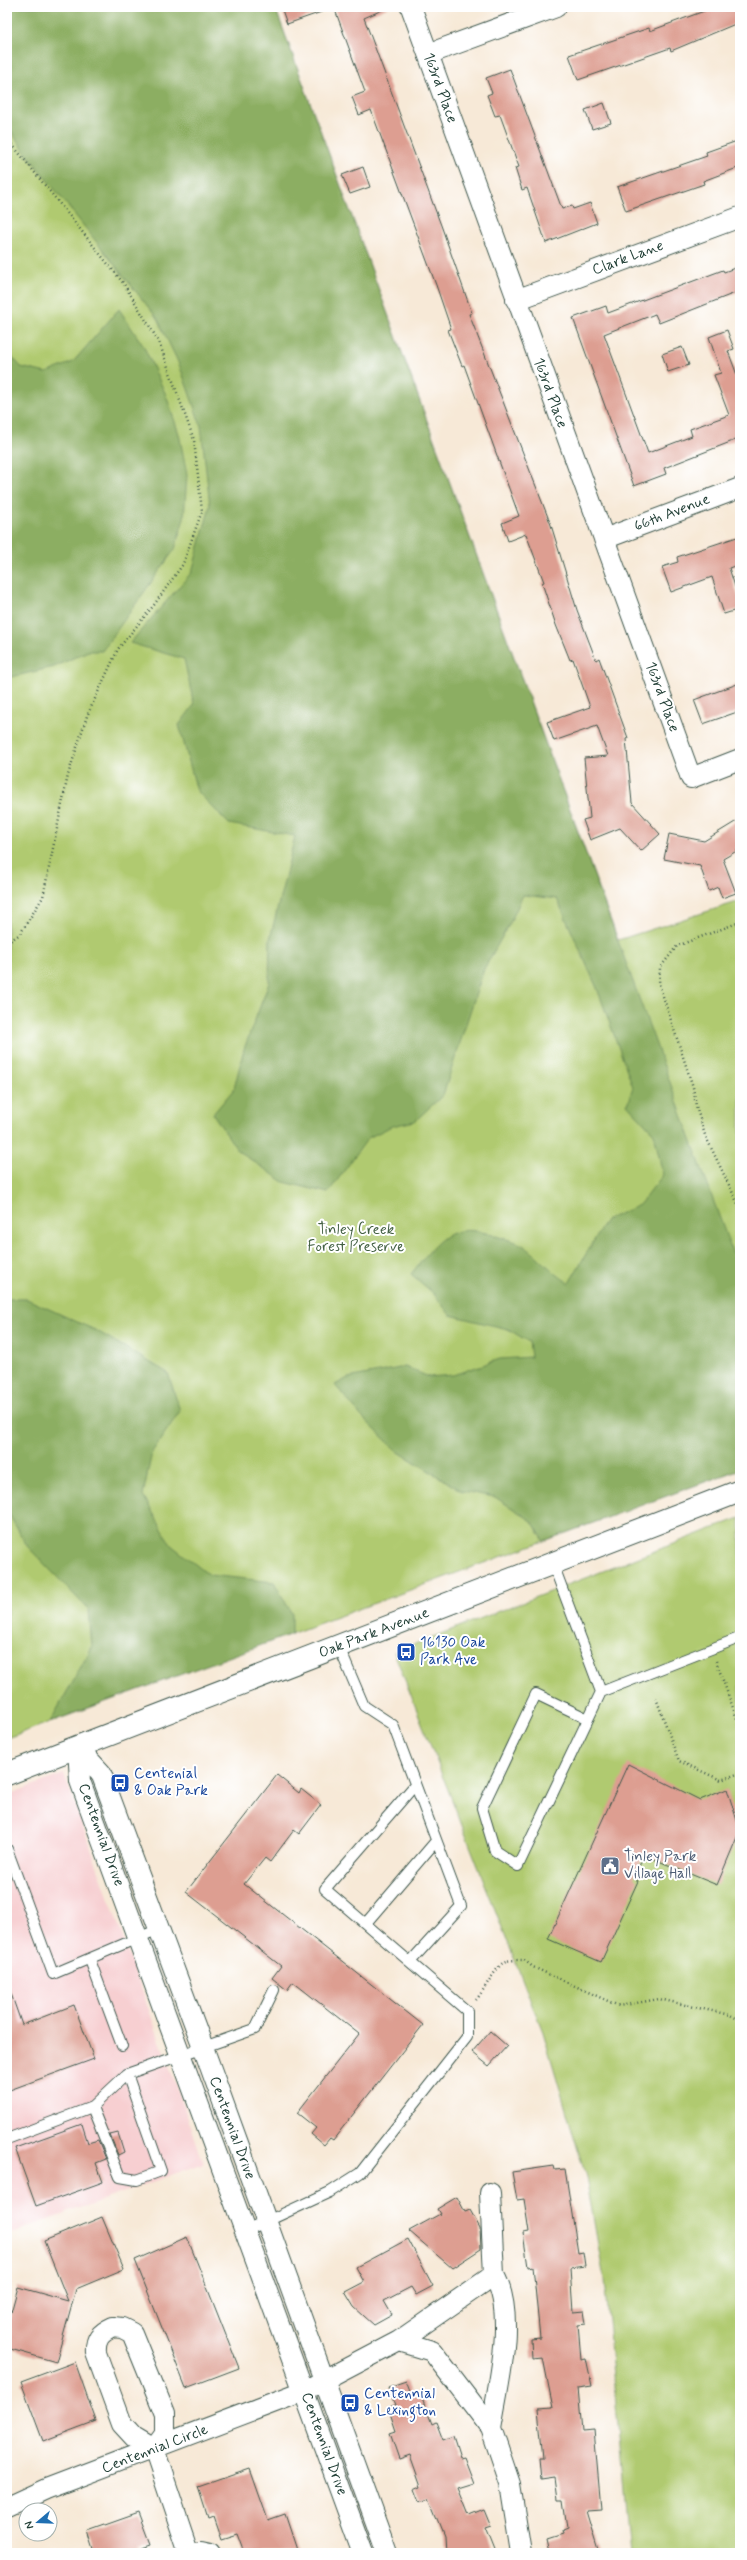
<svg xmlns="http://www.w3.org/2000/svg" width="747" height="2560" font-family="Mynerve,sans-serif">
<style>
.built{fill:#f7cfd1}
.green{fill:#b0ca70;stroke:#688452}
.forest{fill:#8cae62;stroke:#56764b}
.building{fill:#dd9e91}
.lines{fill:none;stroke-linecap:round;stroke-linejoin:round}
.service-casing{stroke:#3f574c;stroke-width:12}
.minor-casing{stroke:#3f574c;stroke-width:22}
.tertiary-casing{stroke:#3f574c;stroke-width:24}
.path{stroke:#3f574c;stroke-width:2.5;stroke-dasharray:1 3;stroke-linecap:butt}
.service{stroke:#fff;stroke-width:10}
.minor{stroke:#fff;stroke-width:20}
.tertiary{stroke:#fff;stroke-width:22}
.labels{text-anchor:middle;dominant-baseline:central;stroke-width:4;stroke-linejoin:round;paint-order:stroke}
.street-label{font-size:15px;fill:#1f3d34;stroke:#fff}
.park-label{font-size:15px;fill:#436043;stroke:#fff}
.transit-label{font-size:15px;fill:#164399;stroke:#fff;text-anchor:start}
.service-label{font-size:15px;fill:#4e5e75;stroke:#fff;text-anchor:start}
</style>
<rect width="100%" height="100%" fill="#fff"/>
<filter id="ink" filterUnits="userSpaceOnUse"><feTurbulence type="fractalNoise" baseFrequency=".025" numOctaves="2"/><feDisplacementMap in="SourceGraphic" scale="8" xChannelSelector="R" yChannelSelector="G"/><feConvolveMatrix kernelMatrix="1 2 1 2 8 2 1 2 1" color-interpolation-filters="sRGB"/></filter>
<filter id="wash" filterUnits="userSpaceOnUse"><feTurbulence type="fractalNoise" baseFrequency=".012" numOctaves="4" result="noise"/><feDisplacementMap in="SourceGraphic" scale="16" xChannelSelector="R" yChannelSelector="G"/><feGaussianBlur stdDeviation="0.9" result="paint"/><feColorMatrix in="noise" values="0 0 0 0 0 0 0 0 0 0 0 0 0 0 0 0 0 1.4 0 .05"/><feComposite in="paint" operator="in"/></filter>
<g filter="url(#wash)">
<rect width="100%" height="100%" fill="#f7e9d7"/>
<path class="built" d="M64 1774 204 2163 7 2235V1795Z"/>
<path class="green" d="M7 7H275L618 940 740 901V1469L7 1738Z
M740 1518V2553H630L604 2279 586 2177 543 2032 394 1652Z"/>
<path class="forest" d="M7 7H275L740 1273V1469L544 1541 532 1521 495 1497 462 1491 397 1451 361 1416 335 1385 348 1378 405 1367 429 1377 453 1375 500 1359 531 1357 529 1342 508 1329 450 1315 433 1293 411 1274C439 1240 448 1220 496 1236 504 1239 517 1241 524 1246 540 1257 551 1272 569 1283L606 1220 639 1205 663 1175 654 1133 627 1104 633 1087 597 988 557 899 523 895 511 921 484 969 443 1095 415 1121 392 1126 368 1138 328 1193 284 1182 238 1151 213 1114 234 1089 244 1049 269 983 270 939 295 836 229 824 197 791 179 725 194 705 184 659 130 643 192 572 210 506 201 426 179 364 157 318 25 152 7 125Z
M119 309 144 347 166 395 179 434 187 474 184 518 175 549 102 651H88L54 667 7 678V351L21 367 46 373 73 362Z
M7 1299H27L97 1331 168 1373 180 1411 152 1452 143 1495 171 1545 209 1575 274 1582 292 1614V1634L50 1722 92 1647 89 1610 27 1546 7 1511Z"/>
<g id="blocks">
<path class="building" d="M281 7H330V9L287 24Z
M334 7H389L364 18 442 228 472 313 469 314 551 525 577 610 596 660 599 658 628 738 626 739 632 803 660 834 641 851 620 828 590 840 583 820 590 818 584 758 608 756 597 726 554 741 547 722 590 707 573 659 570 660 556 625 542 583 544 582 526 534 508 541 502 523 519 516 464 365 462 366 448 330 451 329 436 285 371 110 359 115 352 97 365 92Z
M715 7H740V22L671 51 670 48 578 80 569 55 649 28 650 31Z
M510 69 562 209 572 206 573 209 590 203 597 223 546 243 527 188 522 190 515 168 519 167 500 115 495 116 487 95 492 93 486 78Z
M604 103 611 123 592 129 585 110Z
M740 140V167L703 181 704 184 626 211 617 187 707 156 706 152Z
M363 167 370 187 350 194 342 175Z
M740 266V291L659 323 655 314 604 334 648 453 692 436 690 429 729 415 714 375 721 373 709 337 727 330 734 349 728 351 740 383V441L738 439 664 468 666 474 634 486 573 318 606 306 608 313 723 270 724 272Z
M682 347 689 365 668 372 662 354Z
M737 537 740 545V564L729 568 740 602V609L724 614 712 577 671 592 662 567 678 562 677 557Z
M740 683V711L703 724 694 700Z
M740 819V849L723 859 736 893 722 898 718 887 709 891 700 866 664 859 669 834 704 841Z
M628 1764 700 1800 727 1789 740 1830 717 1885 644 1855 634 1878 638 1881 601 1962 548 1939Z
M277 1775 299 1793 301 1789 321 1805 299 1834 294 1830 270 1862 265 1858 244 1884 423 2025 333 2140 330 2138 324 2145 311 2134 316 2128 297 2113 359 2034 293 1982 287 1990 272 1978 281 1966 186 1892Z
M9 1988 22 2025 74 2005 94 2059 7 2091V1989Z
M490 2031 507 2046 489 2066 472 2052Z
M82 2124 88 2143 98 2140 106 2159 96 2163 103 2182 36 2206 15 2148Z
M118 2133 124 2152 118 2155 110 2135Z
M554 2166 555 2170 565 2169 578 2253 583 2252 585 2266 570 2268 573 2312 584 2311 586 2324 578 2325 581 2359 586 2358 592 2386 578 2388 582 2431 594 2430 601 2509 587 2510 600 2553H550L547 2540 563 2535 562 2531 567 2529 563 2500H558L555 2478 541 2480 539 2458H543L538 2409 553 2408 543 2358 532 2359 531 2339 540 2338 533 2266 528 2267 523 2233 529 2232 524 2199 517 2200 512 2172Z
M457 2197 465 2212 470 2210 480 2228 481 2249 452 2268 409 2231 440 2214 437 2209Z
M102 2217 124 2269 76 2289 56 2362 7 2348V2327L18 2287 68 2301 44 2241Z
M187 2237 239 2368 186 2388 135 2260Z
M408 2239 433 2286 416 2295 411 2287 384 2301 392 2315 374 2325 354 2307 345 2292 364 2282 356 2267Z
M75 2362 96 2421 43 2441 21 2382Z
M406 2382 412 2398 421 2395 432 2424 436 2422 443 2440 453 2436 460 2458 464 2457 474 2483 458 2488 469 2515 484 2509 491 2526 485 2528 495 2553H445L444 2536 429 2499 419 2502 414 2489 421 2486 410 2455 399 2459 390 2433 396 2431 388 2407 395 2405 388 2388Z
M250 2469 268 2520 285 2514 298 2553H244L237 2534 221 2539 213 2516 208 2518 198 2487Z
M139 2513 151 2545 139 2549 141 2553H95L88 2531Z"/>
</g>
</g>
<g filter="url(#ink)">
<use href="#blocks" fill-opacity="0" stroke="#3f574c" stroke-width="1"/>
<g class="lines">
<defs>
<path id="service" d="M553 1564 601 1692 518 1866 495 1851 482 1808 536 1694 588 1719
M339 1647 364 1706 393 1725 461 1906 411 1961
M601 1692 739 1638 740 1641
M7 1849 53 1974 159 1929
M366 1923 436 1841
M90 1960 122 2046
M92 2107 120 2177 137 2180 161 2171 127 2074
M7 2139 92 2107 127 2074 255 2029 274 1990
M246 2231 330 2192 360 2173 467 2037V2011L325 1889 415 1785"/>
<path id="minor" d="M411 7 691 778 740 759
M428 54 556 7
M516 300 740 217
M604 539 740 488
M78 1748 101 1773 203 2047 387 2553
M78 1748 80 1781 363 2553
M490 2193 494 2275
M113 2327 122 2328 132 2333 165 2414V2434L154 2449 134 2437 122 2424 96 2353C95 2339 100 2333 113 2327Z
M399 2341 494 2275C517 2315 498 2384 491 2428
M154 2449 189 2553
M7 2507 46 2489 304 2391 399 2341 432 2351 491 2428 510 2484 521 2553
M188 2553 201 2551 210 2553"/>
<path id="tertiary" d="M7 1774 740 1491"/>
</defs>
<use href="#service" class="service-casing"/>
<use href="#minor" class="minor-casing"/>
<use href="#tertiary" class="tertiary-casing"/>
<path class="path" d="M7 138 124 284 159 342 194 440 202 511 183 564 154 605 118 649 87 716 68 775 43 897 20 934 7 943
M740 922 677 946 660 968 659 984 693 1087 696 1106 705 1135 740 1208
M716 1661 740 1727
M739 1668H740
M656 1698 679 1761 721 1780 740 1773
M476 2000C483 1992 498 1963 506 1961 511 1960 519 1960 524 1960L533 1967 619 2006 659 1999 730 2015 740 2020"/>
<use href="#service" class="service"/>
<use href="#minor" class="minor"/>
<use href="#tertiary" class="tertiary"/>
</g>
</g>
<defs>
<symbol id="bus-square" viewBox="-11 -11 22 22"><rect x="-9" y="-9" width="18" height="18" rx="4" fill="#1a4fb4" stroke="#fff"/><path d="M-5-6H5V4H4V6H2V4H-2V6H-4V4H-5ZM-3.5-4V0h7V-4ZM-3.5 1.2v1.5H-2V1.2ZM2 1.2v1.5H3.5V1.2Z" fill="#fff"/></symbol>
<symbol id="civic-square" viewBox="-11 -11 22 22"><rect x="-9" y="-9" width="18" height="18" rx="4" fill="#5c6f8a" stroke="#fff"/><path d="M-.6-6.5H3V-4.5H.6V-3L4-1V1h2V6H-6V1h2V-1L-.6-3ZM-1.2 2.5V6h2.4V2.5Z" fill="#fff"/></symbol>
</defs>
<g fill-rule="evenodd">
<use href="#bus-square" x="395" y="1641" width="22" height="22"/>
<use href="#bus-square" x="109" y="1772" width="22" height="22"/>
<use href="#civic-square" x="599" y="1855" width="22" height="22"/>
<use href="#bus-square" x="339" y="2392" width="22" height="22"/>
</g>
<g class="labels">
<g class="street-label">
<text transform="translate(440 88) rotate(70)">163rd Place</text>
<text transform="translate(628 258) rotate(-20)">Clark Lane</text>
<text transform="translate(550 393) rotate(70)">163rd Place</text>
<text transform="translate(672 513) rotate(-21)">66th Avenue</text>
<text transform="translate(662 697) rotate(70)">163rd Place</text>
<text transform="translate(374 1633) rotate(-21)">Oak Park Avenue</text>
<text transform="translate(101 1835) rotate(70)">Centennial Drive</text>
<text transform="translate(232 2128) rotate(70)">Centennial Drive</text>
<text transform="translate(324 2444) rotate(70)">Centennial Drive</text>
<text transform="translate(155 2449) rotate(-21)">Centennial Circle</text>
</g>
<g class="park-label">
<text x="356" y="1230">Tinley Creek<tspan x="356" dy="17">Forest Preserve</tspan></text>
</g>
<g class="transit-label">
<text x="420" y="1643">16130 Oak<tspan x="420" dy="17">Park Ave</tspan></text>
<text x="134" y="1774">Centenial<tspan x="134" dy="17">&amp; Oak Park</tspan></text>
<text x="364" y="2394">Centennial<tspan x="364" dy="17">&amp; Lexington</tspan></text>
</g>
<g class="service-label">
<text x="624" y="1857">Tinley Park<tspan x="624" dy="17">Village Hall</tspan></text>
</g>
</g>
<rect width="747" height="2560" fill="none" stroke="#fff" stroke-width="24"/>
<g transform="translate(38 2522) rotate(251)"><circle r="19" fill="#ffffff" stroke="#a5b1ae"/>
<path d="M0-3L7 15L0 10L-7 15Z" fill="#1f6fb2"/>
<text y="-6" font-size="11" font-weight="bold" text-anchor="middle" fill="#1f3d34">N</text>
</g>
</svg>
